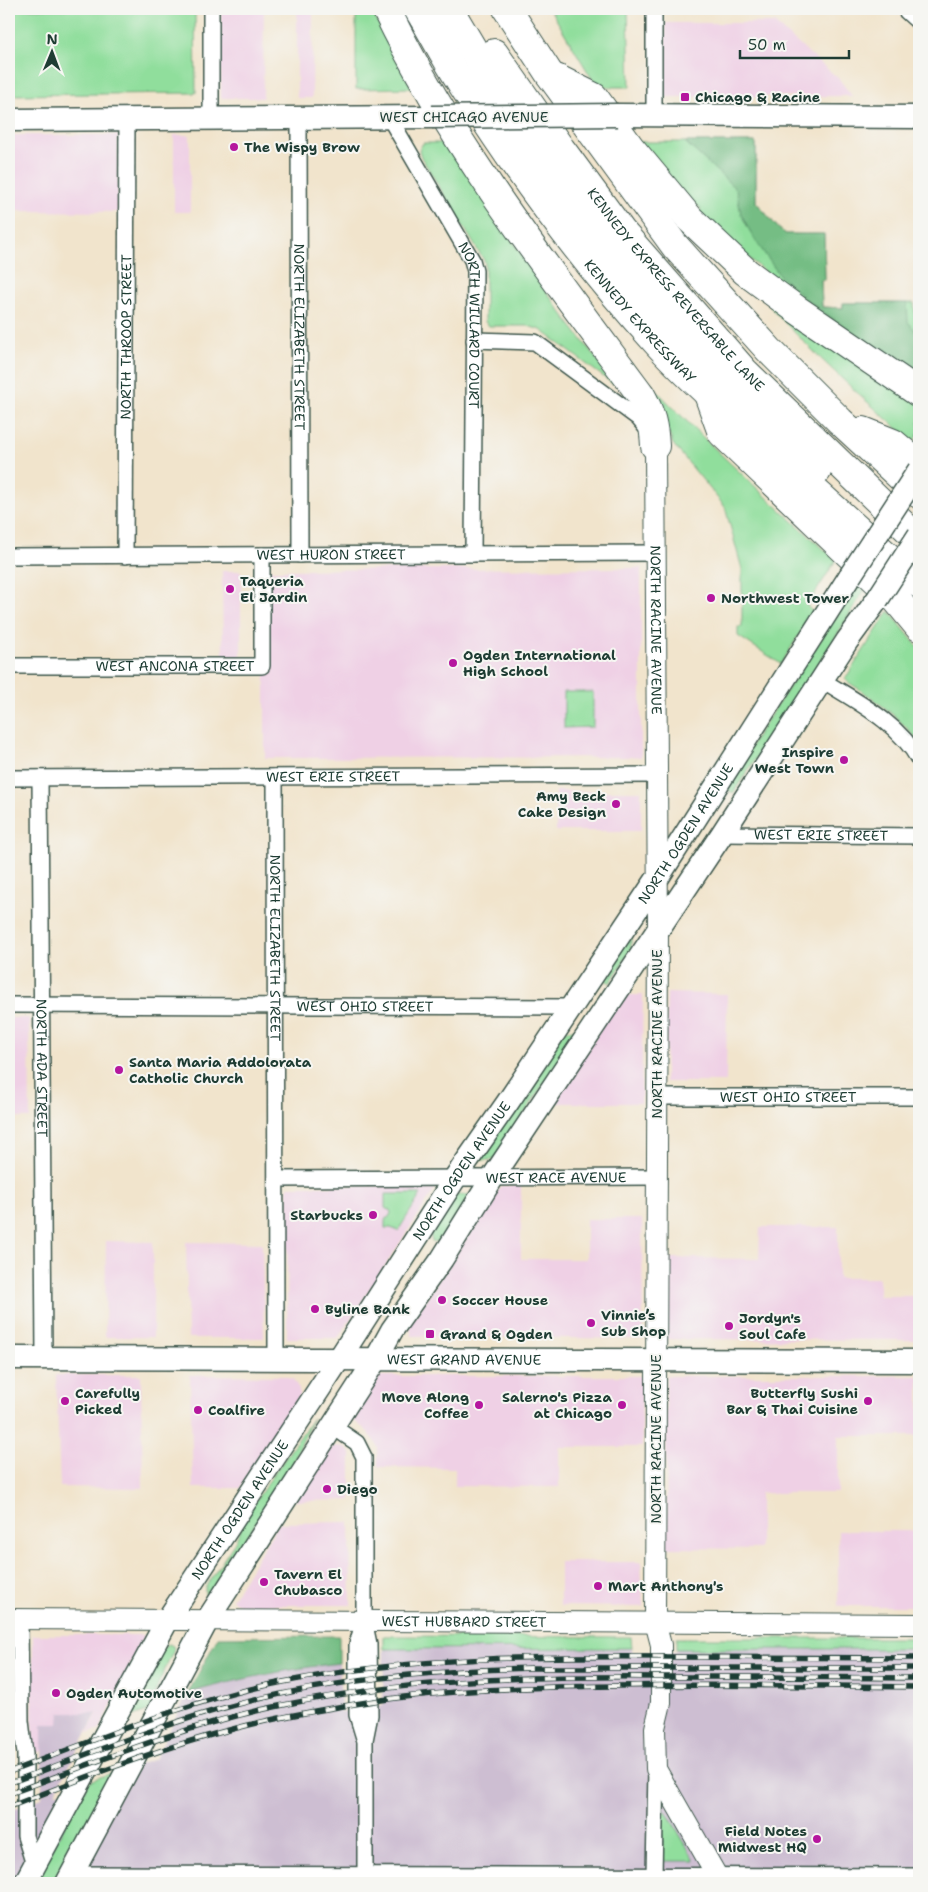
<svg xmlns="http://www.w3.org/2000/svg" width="928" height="1892" font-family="'Shantell Sans',sans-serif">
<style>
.built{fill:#efd0e5}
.industrial{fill:#cdbed2}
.green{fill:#90de9c;stroke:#588e68}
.forest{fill:#74bd84;stroke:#4a7d5c}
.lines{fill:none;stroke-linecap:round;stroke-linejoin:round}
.minor-casing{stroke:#3e564b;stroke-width:18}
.tertiary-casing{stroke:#3e564b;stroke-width:22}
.secondary-casing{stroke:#3e564b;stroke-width:25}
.motorway-casing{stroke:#3e564b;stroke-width:30}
.minor{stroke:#fff;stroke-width:15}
.tertiary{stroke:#fff;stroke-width:20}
.secondary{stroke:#fff;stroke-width:22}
.motorway{stroke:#fff;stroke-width:28}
.rail-casing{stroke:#1f3d34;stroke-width:5.5}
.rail{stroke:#f6f6f2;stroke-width:4;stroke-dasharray:11;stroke-linecap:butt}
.secondary-bridge-casing{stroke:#3e564b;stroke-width:25;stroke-linecap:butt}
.secondary-bridge{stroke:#fff;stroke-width:22}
.poi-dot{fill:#b5179e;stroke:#f6f6f2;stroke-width:2}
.labels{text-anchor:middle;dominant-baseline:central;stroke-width:4;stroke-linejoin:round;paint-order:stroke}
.poi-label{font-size:14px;font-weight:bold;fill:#1f3d34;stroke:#f6f6f2;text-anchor:start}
.street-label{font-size:14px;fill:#1f3d34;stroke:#f6f6f2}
</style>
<rect width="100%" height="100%" fill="#f6f6f2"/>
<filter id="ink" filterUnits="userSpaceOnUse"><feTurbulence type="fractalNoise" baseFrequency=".02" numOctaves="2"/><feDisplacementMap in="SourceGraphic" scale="10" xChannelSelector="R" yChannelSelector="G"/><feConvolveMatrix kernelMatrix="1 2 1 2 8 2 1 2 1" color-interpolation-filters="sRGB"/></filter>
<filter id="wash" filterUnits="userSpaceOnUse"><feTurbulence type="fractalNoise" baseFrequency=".0096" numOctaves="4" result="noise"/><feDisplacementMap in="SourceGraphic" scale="20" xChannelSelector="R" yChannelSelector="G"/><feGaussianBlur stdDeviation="1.12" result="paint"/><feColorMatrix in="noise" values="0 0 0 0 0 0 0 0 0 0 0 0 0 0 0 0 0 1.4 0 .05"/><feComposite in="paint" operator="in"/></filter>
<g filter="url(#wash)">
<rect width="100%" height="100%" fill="#f1e4cc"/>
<path class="built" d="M221 9H264L263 98H221Z
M297 9H313L312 98H297Z
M666 23H774L839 79 852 96 665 97Z
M9 135H118V212L9 211Z
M174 135H190V212H174Z
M641 568V757L265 758V570Z
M222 571H241V666H223Z
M556 791H641V831H556Z
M667 993 727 994 726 1082H665Z
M621 995H643L641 1103H554Z
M9 1018H29L30 1118H9Z
M288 1186H437L338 1338H287Z
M501 1186H521V1259H586V1219H642L643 1339 412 1336 409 1325Z
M760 1227H838V1278H879V1296H919V1340L666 1339V1258L759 1259Z
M106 1241 153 1242V1337H105Z
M186 1242 262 1243 264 1338H188Z
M56 1375H141L143 1488 60 1487Z
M190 1375 285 1376 293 1379 299 1389V1398L240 1488H193Z
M379 1376H641L642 1447H559V1487L455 1486V1468L378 1467V1448L375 1441 367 1431 351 1418 375 1378Z
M666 1376H919V1436H838V1493H760V1549L667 1548Z
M336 1446 345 1447 351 1453V1500L294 1501 327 1449Z
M350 1522 351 1605H243L236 1603 232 1599 279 1523Z
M838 1531H919V1606H838Z
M641 1562 643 1607 560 1606V1562Z
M33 1635H145L100 1729 87 1733 97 1714 59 1724H42V1751L32 1755Z"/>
<path class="industrial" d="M632 1648V1652H676V1649H919V1883H9V1811L42 1798V1724H59L60 1713H97L55 1793 155 1759 188 1693 242 1679 291 1668 339 1663 341 1712 383 1706 384 1649Z"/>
<path class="green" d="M9 9H195L196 93 9 95Z
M356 9H371L412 88 356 89Z
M550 9 628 10 630 87H597Z
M633 142H755L756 145V202L779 229 786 234H824L825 280H821L822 307 843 308V303H914L917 337 919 339V381L816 315 697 214 701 209 667 178Z
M423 143H451C501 225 553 308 615 381L613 384 541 330 528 326H489L485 322V262L421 157 419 150Z
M774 303 919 404V433L913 442C863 399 815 355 770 307Z
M612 343C682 421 758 490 836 560L807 606 813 612 781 664 738 636V627H742V569L725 507 673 444 660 412Z
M858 584 865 589 834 640 733 793 728 790 756 737Z
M889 611 919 648V742C899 717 875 699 848 682L845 679Z
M564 692H593V727L564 728Z
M631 928V950L610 983 598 975Z
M562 1030H579L494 1160H478Z
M385 1194H421L398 1231 391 1228H385V1219L389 1217 391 1213 390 1210 385 1208Z
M456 1195H470L440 1240 438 1242 432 1241 430 1234Z
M313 1418 287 1476 208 1594 205 1595V1588L235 1542 249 1510Z
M384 1636 631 1637 632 1648 384 1649Z
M676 1638H919V1649H676Z
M169 1644 173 1646 174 1650 159 1682 150 1710 121 1720 164 1646Z
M118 1771 58 1879H36L89 1781Z
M666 1811 695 1861H663L662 1813Z"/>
<path class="forest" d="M685 142H755L756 145V202L779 229 786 234H824L825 280H821L822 307 843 308V303H907L908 322 915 330 917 337 919 339V375L830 317 805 298 780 276 753 237 741 214 736 189Z
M339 1636V1663C288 1669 238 1679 188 1693L218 1637Z"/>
</g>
<g filter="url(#ink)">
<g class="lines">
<defs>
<g id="minor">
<path d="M211 9V118"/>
<path d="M654 9V115"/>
<path id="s1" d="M389 117 472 260 475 271 473 554"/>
<path id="s2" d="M299 118 300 555"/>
<path d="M474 340 535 342 638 418 648 430"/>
<path id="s3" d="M9 556 655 553"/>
<path id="s4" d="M125 556 127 119"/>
<path id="s5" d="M9 666H262V555"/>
<path d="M822 680C857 702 898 722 919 760"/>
<path id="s6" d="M275 777 276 1359"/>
<path id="s7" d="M9 778 656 775"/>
<path id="s8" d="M40 778 44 1358"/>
<path id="s9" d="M722 834 919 836"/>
<path id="s10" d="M9 1005 571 1007"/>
<path id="s11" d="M657 1097H919"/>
<path id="s12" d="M276 1179 657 1177"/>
<path d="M332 1426 357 1443 364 1457V1620L369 1644 370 1715 365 1740V1875"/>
<path d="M20 1619 21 1721 25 1754V1836L34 1865"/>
<path d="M364 1738 357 1715V1644L364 1621"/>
<path d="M72 1874 919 1876"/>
<path d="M654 1875 656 1769"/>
</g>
<g id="tertiary">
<path id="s13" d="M655 446 658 929 655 1622 661 1645V1703L655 1728 656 1769 721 1883"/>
<path id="s14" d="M9 1619 919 1624"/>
</g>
<g id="secondary">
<path d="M909 9 919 18"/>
<path d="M618 115 919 117"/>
<path d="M9 120 432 117"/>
<path id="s15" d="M9 1358 919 1361"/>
<path id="s16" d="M25 1883 168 1619 339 1359 455 1178 508 1102 657 879 850 576"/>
<path d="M67 1883 208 1619 376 1359 392 1330 442 1259 493 1177 722 834 847 641 877 600"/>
</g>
<g id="motorway">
<path d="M386 9C453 148 549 271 641 395 651 413 654 426 655 446"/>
<path id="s17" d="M418 9C434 35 448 63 465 89 522 179 586 265 658 344 687 376 721 405 753 435 808 485 863 535 919 584"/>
<path d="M449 9 533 151 610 250 716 370 817 471"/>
<path d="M507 9 550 75 675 246 769 350 840 421 919 494"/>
<path id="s18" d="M494 53 561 149 622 232 744 371 919 540"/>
<path d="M556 78 594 97 630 147 690 219 746 272 796 309 919 393"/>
<path d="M709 397 722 433 895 598 919 627"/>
<path d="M863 431 893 443 919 465"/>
</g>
</defs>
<use href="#minor" class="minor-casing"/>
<use href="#tertiary" class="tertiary-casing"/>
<use href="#secondary" class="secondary-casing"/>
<use href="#motorway" class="motorway-casing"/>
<use href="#minor" class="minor"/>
<use href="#tertiary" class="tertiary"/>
<use href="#secondary" class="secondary"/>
<use href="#motorway" class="motorway"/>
<defs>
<path id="rail" d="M9 1772C99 1739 188 1700 283 1682 415 1656 543 1656 677 1657 758 1658 839 1658 919 1658
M9 1783C84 1756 158 1725 235 1705 332 1679 432 1671 532 1668H919
M9 1794C96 1762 183 1726 274 1707 402 1679 532 1676 663 1677 748 1677 834 1677 919 1678
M9 1807C75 1781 142 1755 211 1735 252 1723 296 1714 338 1707 430 1690 523 1687 616 1686 717 1684 818 1686 919 1687"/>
</defs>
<use href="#rail" class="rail-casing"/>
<use href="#rail" class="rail"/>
<defs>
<path id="secondary-bridge" d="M432 117 618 115
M850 576 919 470
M877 600 919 535"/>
</defs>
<use href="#secondary-bridge" class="secondary-bridge-casing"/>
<use href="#secondary-bridge" class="secondary-bridge"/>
</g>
</g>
<g class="poi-dot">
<rect x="680" y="92" width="10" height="10" rx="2.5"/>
<circle cx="234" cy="147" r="5"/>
<circle cx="230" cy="589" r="5"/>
<circle cx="711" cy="598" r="5"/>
<circle cx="453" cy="663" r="5"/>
<circle cx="844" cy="760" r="5"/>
<circle cx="616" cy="804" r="5"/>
<circle cx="119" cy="1070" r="5"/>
<circle cx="373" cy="1215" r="5"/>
<circle cx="442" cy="1300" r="5"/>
<circle cx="315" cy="1309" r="5"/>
<circle cx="591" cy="1323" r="5"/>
<circle cx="729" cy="1326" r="5"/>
<rect x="425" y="1329" width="10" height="10" rx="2.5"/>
<circle cx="65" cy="1401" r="5"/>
<circle cx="868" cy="1401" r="5"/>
<circle cx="479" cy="1405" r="5"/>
<circle cx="622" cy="1405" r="5"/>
<circle cx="198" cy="1410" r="5"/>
<circle cx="327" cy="1489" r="5"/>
<circle cx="264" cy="1582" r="5"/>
<circle cx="598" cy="1586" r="5"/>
<circle cx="56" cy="1693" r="5"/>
<circle cx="817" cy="1839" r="5"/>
</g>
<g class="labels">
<g class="poi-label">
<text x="695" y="97">Chicago &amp; Racine</text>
<text x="244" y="147">The Wispy Brow</text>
<text x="240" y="581">Taqueria<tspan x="240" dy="16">El Jardin</tspan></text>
<text x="721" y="598">Northwest Tower</text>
<text x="463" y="655">Ogden International<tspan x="463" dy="16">High School</tspan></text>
<text x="834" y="752" text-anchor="end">Inspire<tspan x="834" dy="16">West Town</tspan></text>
<text x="606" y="796" text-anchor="end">Amy Beck<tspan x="606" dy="16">Cake Design</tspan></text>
<text x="129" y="1062">Santa Maria Addolorata<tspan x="129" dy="16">Catholic Church</tspan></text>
<text x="363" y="1215" text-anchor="end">Starbucks</text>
<text x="452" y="1300">Soccer House</text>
<text x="325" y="1309">Byline Bank</text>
<text x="601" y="1315">Vinnie’s<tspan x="601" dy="16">Sub Shop</tspan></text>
<text x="739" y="1318">Jordyn's<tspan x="739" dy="16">Soul Cafe</tspan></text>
<text x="440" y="1334">Grand &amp; Ogden</text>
<text x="75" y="1393">Carefully<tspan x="75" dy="16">Picked</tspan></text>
<text x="858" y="1393" text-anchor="end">Butterfly Sushi<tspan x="858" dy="16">Bar &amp; Thai Cuisine</tspan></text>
<text x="469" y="1397" text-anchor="end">Move Along<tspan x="469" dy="16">Coffee</tspan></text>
<text x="612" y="1397" text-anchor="end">Salerno's Pizza<tspan x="612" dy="16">at Chicago</tspan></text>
<text x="208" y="1410">Coalfire</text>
<text x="337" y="1489">Diego</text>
<text x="274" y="1574">Tavern El<tspan x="274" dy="16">Chubasco</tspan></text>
<text x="608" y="1586">Mart Anthony's</text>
<text x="66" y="1693">Ogden Automotive</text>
<text x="807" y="1831" text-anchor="end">Field Notes<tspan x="807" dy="16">Midwest HQ</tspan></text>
</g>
<g class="street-label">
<text x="464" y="117">WEST CHICAGO AVENUE</text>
<text stroke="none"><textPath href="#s18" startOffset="299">KENNEDY EXPRESS REVERSABLE LANE</textPath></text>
<text stroke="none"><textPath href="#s17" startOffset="384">KENNEDY EXPRESSWAY</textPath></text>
<text stroke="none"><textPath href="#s1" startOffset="230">NORTH WILLARD COURT</textPath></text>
<text stroke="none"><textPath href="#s2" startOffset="219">NORTH ELIZABETH STREET</textPath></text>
<text stroke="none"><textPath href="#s4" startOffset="219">NORTH THROOP STREET</textPath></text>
<text stroke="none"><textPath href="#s3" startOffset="322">WEST HURON STREET</textPath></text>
<text stroke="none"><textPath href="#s13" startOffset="184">NORTH RACINE AVENUE</textPath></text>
<text stroke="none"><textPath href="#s5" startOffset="166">WEST ANCONA STREET</textPath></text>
<text stroke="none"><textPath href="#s7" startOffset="324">WEST ERIE STREET</textPath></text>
<text stroke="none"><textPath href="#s16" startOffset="1241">NORTH OGDEN AVENUE</textPath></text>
<text stroke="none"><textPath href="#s9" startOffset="99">WEST ERIE STREET</textPath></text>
<text stroke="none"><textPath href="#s6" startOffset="171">NORTH ELIZABETH STREET</textPath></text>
<text stroke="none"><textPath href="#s10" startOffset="356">WEST OHIO STREET</textPath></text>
<text transform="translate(657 1034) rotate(-90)">NORTH RACINE AVENUE</text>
<text stroke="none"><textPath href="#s8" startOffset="290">NORTH ADA STREET</textPath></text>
<text stroke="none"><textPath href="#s11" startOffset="131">WEST OHIO STREET</textPath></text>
<text stroke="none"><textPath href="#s16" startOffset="836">NORTH OGDEN AVENUE</textPath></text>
<text stroke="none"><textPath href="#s12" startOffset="280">WEST RACE AVENUE</textPath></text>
<text stroke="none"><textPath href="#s15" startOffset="455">WEST GRAND AVENUE</textPath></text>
<text transform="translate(656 1439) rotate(-90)">NORTH RACINE AVENUE</text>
<text stroke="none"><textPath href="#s16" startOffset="431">NORTH OGDEN AVENUE</textPath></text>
<text stroke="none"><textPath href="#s14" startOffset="455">WEST HUBBARD STREET</textPath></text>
</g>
</g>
<rect width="928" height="1892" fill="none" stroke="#f6f6f2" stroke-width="30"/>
<g transform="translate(52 52) rotate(1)" stroke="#f6f6f2" stroke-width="4" paint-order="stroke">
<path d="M0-4L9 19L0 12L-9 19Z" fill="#1f3d34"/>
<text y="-8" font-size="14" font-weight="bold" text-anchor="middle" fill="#1f3d34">N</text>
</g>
<path d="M740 50v8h109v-8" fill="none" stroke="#1f3d34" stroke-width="2.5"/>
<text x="748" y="50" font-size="15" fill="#1f3d34" stroke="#f6f6f2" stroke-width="4" paint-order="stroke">50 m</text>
</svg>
